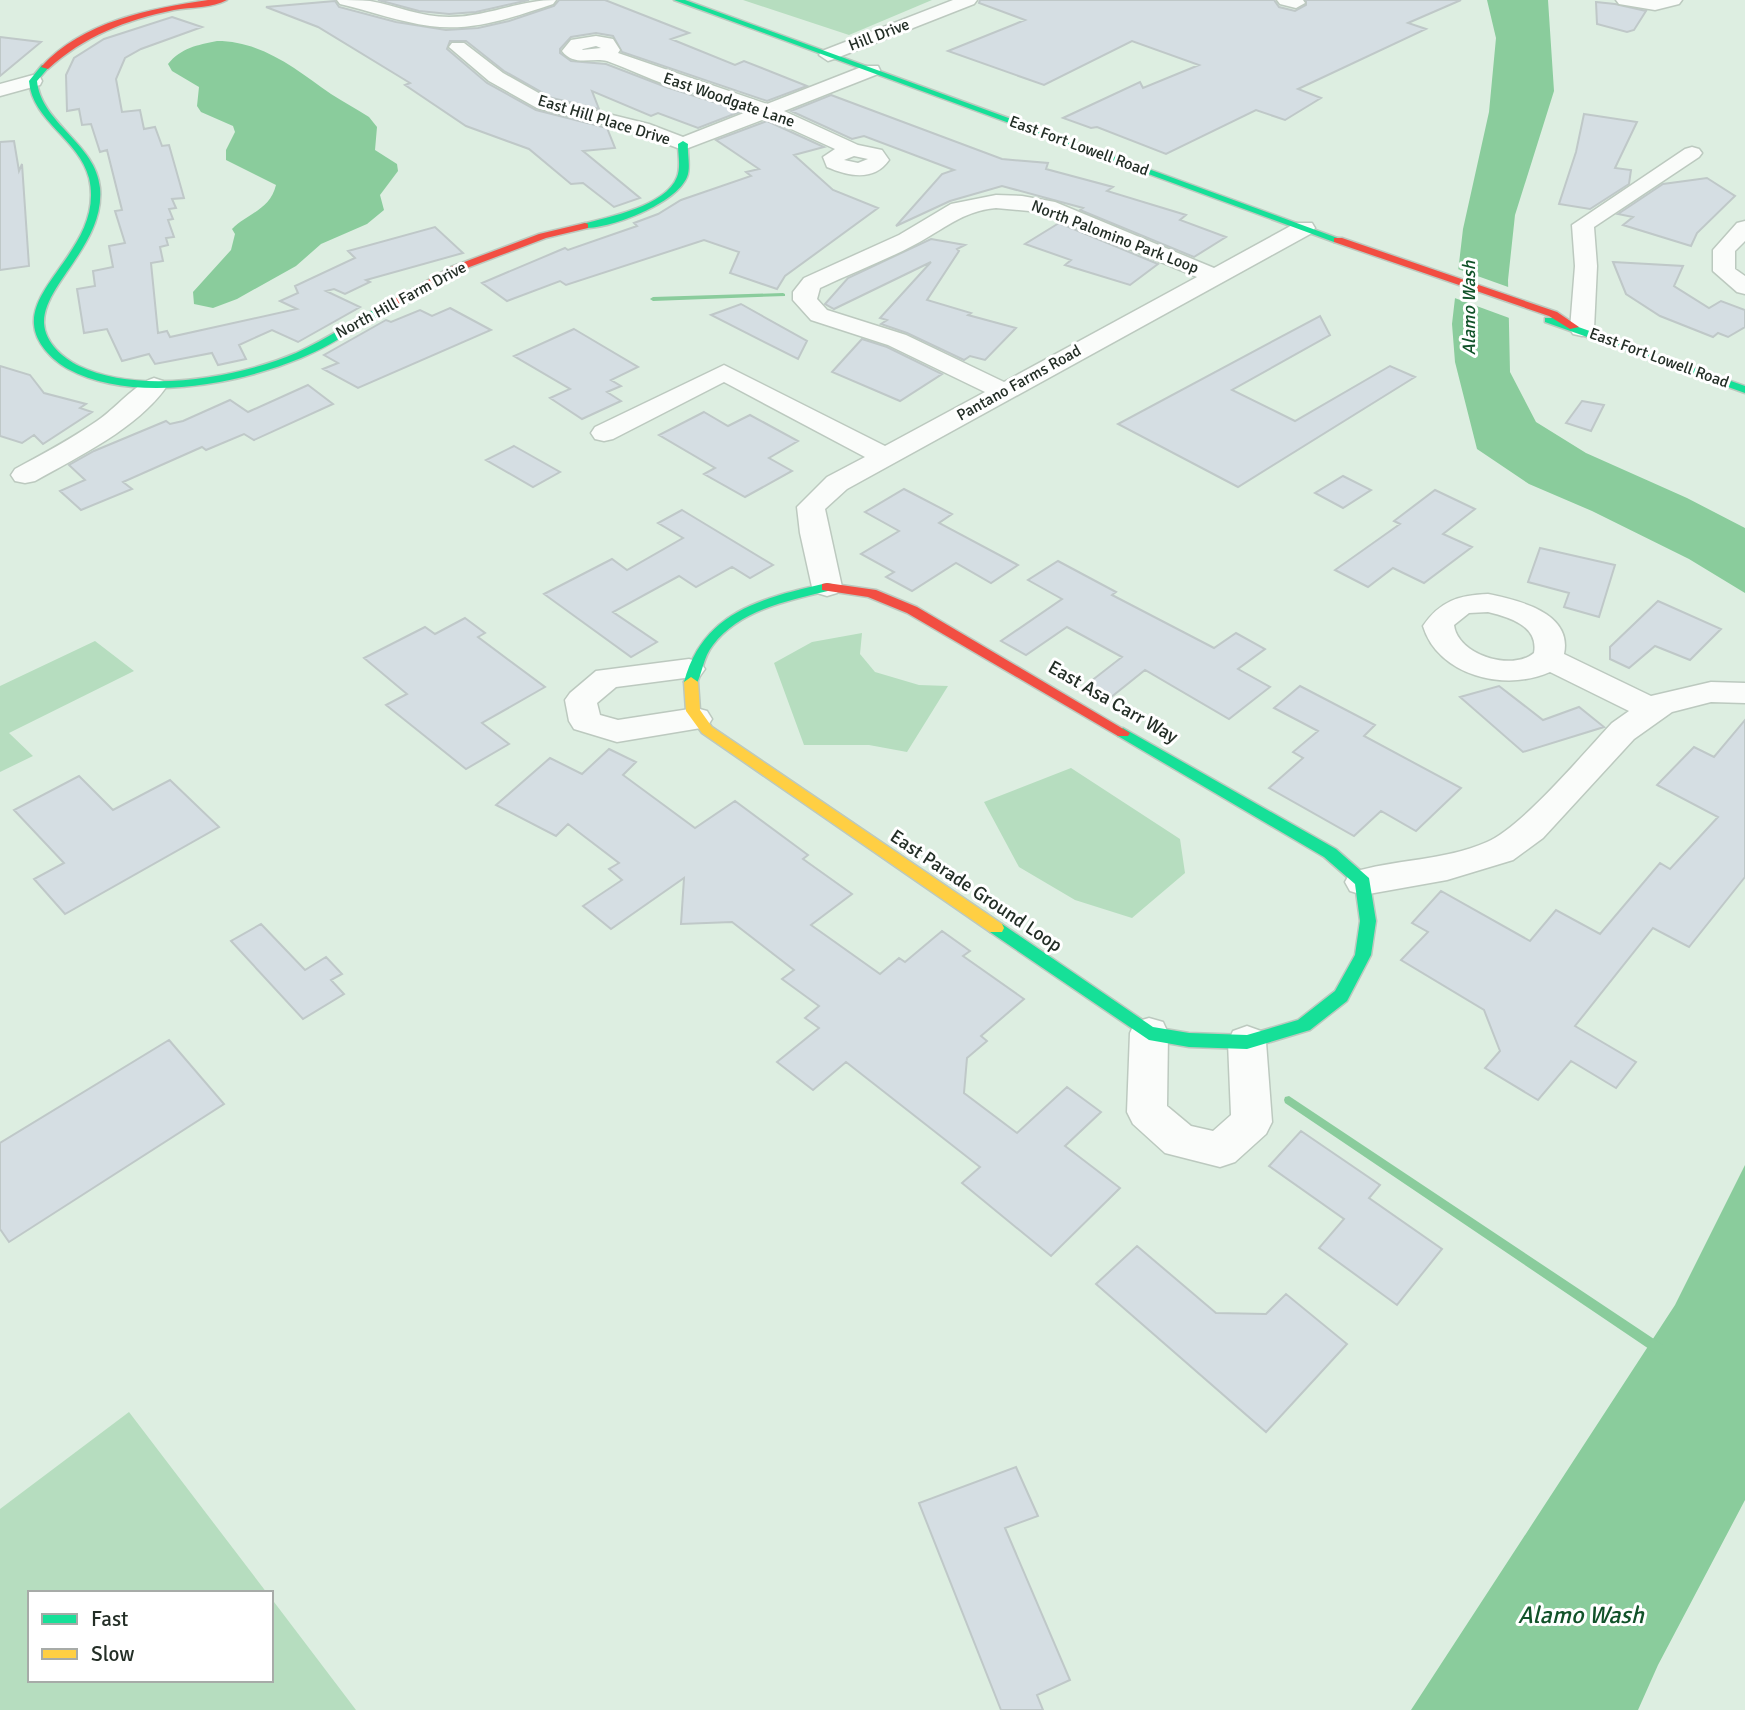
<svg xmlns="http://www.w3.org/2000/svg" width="1745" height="1710" font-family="Signika,sans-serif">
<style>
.green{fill:#b6ddbf}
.water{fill:#8acc9c}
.pier{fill:#ddeee1}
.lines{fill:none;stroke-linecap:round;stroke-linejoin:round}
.stream{fill:#8acc9c;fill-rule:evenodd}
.building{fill:#d5dee3;stroke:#bfc8c8;stroke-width:2}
.street-casing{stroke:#bcc9bf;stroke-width:3}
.fast-casing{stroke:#bcc9bf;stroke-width:3}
.slow-casing{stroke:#bcc9bf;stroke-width:3}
.jam-casing{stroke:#bcc9bf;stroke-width:3}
.street{fill:#fafcfa;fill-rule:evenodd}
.fast{fill:#16e098;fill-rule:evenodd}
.slow{fill:#ffcf43;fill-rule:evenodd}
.jam{fill:#f24e42;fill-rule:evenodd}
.labels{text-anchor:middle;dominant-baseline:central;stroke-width:6;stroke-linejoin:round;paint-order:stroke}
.far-street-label{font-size:16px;fill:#232e26;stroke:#fff}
.far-water-label{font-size:18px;font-style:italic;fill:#115229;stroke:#fff}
.street-label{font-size:19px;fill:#232e26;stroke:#fff}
.near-water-label{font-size:24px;font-style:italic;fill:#115229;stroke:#fff}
</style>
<rect width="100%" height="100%" fill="#ddeee1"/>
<path class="green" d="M743 0H932L849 35Z
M862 633 860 654 875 672 919 685 948 686 907 752 869 745H804L774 663 812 642Z
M95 641 134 671 9 733 33 756 0 772V686Z
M1071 768 1180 839 1185 873 1132 918 1075 900 1019 867 984 802Z
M129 1412 267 1593H30V1680H271V1598L356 1710H0V1509Z"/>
<path class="water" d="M1487 0H1548L1554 91 1515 215 1508 280 1510 372 1536 422 1586 453 1687 498 1745 528V593L1689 559 1592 511 1529 484 1477 449 1455 362 1452 324 1463 229 1489 112 1496 38Z
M217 41C262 41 296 69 331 94 343 102 357 109 369 117L377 127 375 150 397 164 398 171 380 195 384 210 367 224 321 244 296 266 237 299 213 308 194 304 193 292 231 250 235 234 232 229C248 213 270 210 276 185L226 160V150L235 132 233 126 201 112 197 106 199 87 172 71 168 64C181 48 197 45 217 41Z
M1745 1165V1500L1658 1665 1638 1710H1411L1675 1305Z"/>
<path class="pier" d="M1455 268 1511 288 1512 319 1452 297Z"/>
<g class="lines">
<path class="stream" d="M783 293 785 294V296L653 301 650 299 653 297Z
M1289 1096 1663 1345 1665 1349 1663 1353 1659 1354 1655 1353 1285 1103 1284 1100 1285 1097Z"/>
</g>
<path class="building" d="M378 0H529L476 12 449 14 419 11Z
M559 0H605L689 33 671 39 735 65 744 61 807 86 767 101 622 52 613 36 596 33 571 37 560 49V53L571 61 606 64 666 87 742 111 698 128 658 113 651 116 592 91 599 109 552 98 504 71 466 41H450L447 49 487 83 536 110 607 128 615 148 583 151 640 198 614 207 583 183 571 184 529 149 466 126 405 85 410 83 318 27 266 7 335 1 339 7 396 22 446 30 478 28 509 21 554 6Z
M980 0H1274L1279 7 1295 11 1306 5V0H1461L1408 23 1426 29 1298 89 1321 98 1285 120 1256 110 1166 154 1097 127 1091 128 1063 118 1140 82 1143 88 1199 65 1132 41 1044 85 948 51 1025 20 979 3Z
M1596 2 1615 4 1646 11 1634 30 1627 32 1597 24Z
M172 17 202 27 141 49 125 58 116 79 122 112 140 110 144 129 155 127 162 146 169 145 184 198 172 199 176 208 169 209 173 219 168 220 174 237 166 238 168 245 160 247 163 261 151 263 158 333 167 331 170 337 297 309 280 301 298 293 295 286 355 258 348 251 435 227 463 253 366 280 370 282 345 294 334 289 326 291 360 307 298 342 272 330 239 345 246 359 218 365 212 353 155 364 149 354 122 361 107 329 84 333 77 289 95 286 93 271 113 267 109 246 125 243 115 211 122 210 107 150 100 152 91 124 82 125 79 109 67 111 66 75 74 58 104 39Z
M0 37 41 42 0 76Z
M831 95 1002 159 1048 163 1046 169 1113 187 1107 191 1186 215 1180 220 1226 237 1194 257 1080 210 1083 208 1002 186 950 201 896 226 942 174 954 170 864 136 852 139 791 111Z
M1584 114 1637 122 1615 168 1631 170 1629 184 1590 209 1559 204 1576 152Z
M767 121 824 147 794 155 833 190 878 208 785 276 777 289 730 273 739 252 704 240 566 285 560 281 507 301 482 283 565 248 568 250 637 226 634 223 658 214 681 200 751 176 746 172 759 169 716 140Z
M14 141 19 171 22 164 29 266 0 270V142Z
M1707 178 1735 196 1697 233 1691 246 1623 225 1633 217 1618 214 1663 184Z
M1059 223 1158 264 1130 285 1065 265 1071 260 1025 244Z
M931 239 965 245 957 249 959 251 927 300 971 313 968 315 1016 328 985 360 970 356 964 360 907 333 881 324 887 320 880 318 931 262 834 309 825 304 848 278Z
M1613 262 1683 266 1674 286 1709 308 1721 301 1745 310V327L1728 337 1718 333 1713 337 1660 316 1626 294Z
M741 304 807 341 798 359 711 315Z
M450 308 491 330 358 388 323 369 338 363 324 355 386 320 391 322 420 310 432 316Z
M1320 316 1330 335 1232 390 1295 421 1390 366 1415 377 1238 487 1118 424Z
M574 329 638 367 611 380 621 386 607 392 621 401 582 419 550 398 570 389 514 356Z
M862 339 887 347 942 374 900 401 832 372Z
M0 366 30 375 44 393 86 404 80 408 92 412 43 444 34 435 22 443 0 436Z
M308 385 333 404 254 440 244 434 206 450 202 447 123 482 132 489 81 510 60 491 85 480 69 465 94 451 166 421 170 424 183 421 230 400 248 412Z
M1582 401 1604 405 1591 431 1566 423Z
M704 412 728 426 750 415 798 441 769 458 792 471 745 497 704 474 715 468 659 435Z
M514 446 560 472 533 487 486 460Z
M1343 476 1371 490 1343 508 1315 493Z
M904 489 952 514 939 523 1018 565 991 583 956 563 912 591 886 577 894 572 861 554 899 531 865 512Z
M1435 490 1475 509 1443 534 1472 547 1424 583 1393 568 1368 587 1335 570 1400 524 1394 521Z
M682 510 773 565 750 578 732 567 696 587 679 576 613 612 657 642 631 657 544 594 612 559 627 570 683 538 658 523Z
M1540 548 1615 565 1599 617 1564 607 1569 593 1528 582Z
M1058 561 1116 592 1112 595 1214 648 1236 633 1265 649 1238 669 1270 687 1229 719 1145 670 1110 698 1086 685 1122 657 1067 627 1026 655 1001 641 1062 599 1028 580Z
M1658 601 1721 629 1690 660 1655 646 1629 668 1610 659V647Z
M465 618 485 633 478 637 545 687 482 723 509 744 466 769 386 705 407 694 364 658 425 627 435 634Z
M1300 686 1375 725 1364 736 1461 788 1416 831 1381 811 1354 836 1269 788 1303 758 1293 752 1318 731 1274 708Z
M1499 686 1543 720 1579 707 1604 727 1523 752 1460 697Z
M1745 720V877L1689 947 1653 928 1575 1026 1636 1062 1616 1088 1571 1061 1538 1100 1485 1068 1500 1051 1484 1010 1401 960 1428 932 1412 923 1441 891 1530 941 1556 910 1600 934 1660 863 1670 869 1718 817 1657 785 1694 747 1714 757Z
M609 749 636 762 623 775 695 828 735 801 808 855 803 859 852 894 811 925 880 974 899 958 905 962 942 931 970 951 963 956 1024 999 981 1036 987 1041 967 1058 964 1093 1017 1133 1067 1087 1101 1112 1065 1146 1120 1188 1051 1256 962 1183 980 1167 846 1062 813 1090 777 1062 819 1028 805 1018 819 1006 782 979 794 970 732 922 681 924 684 878 611 929 583 906 622 880 609 869 619 863 568 824 556 836 496 805 550 758 582 774Z
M79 776 113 810 170 780 219 827 65 914 34 879 64 863 14 810Z
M261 924 305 970 326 957 342 974 331 980 344 994 303 1019 231 941Z
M169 1040 224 1104 9 1242 0 1229V1143Z
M1301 1131 1380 1185 1369 1198 1442 1249 1397 1305 1319 1248 1344 1219 1269 1166Z
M1137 1246 1216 1313 1266 1314 1286 1294 1347 1344 1266 1432 1096 1284Z
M1016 1467 1038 1516 1005 1528 1070 1680 1037 1695 1043 1710H1001L919 1503Z"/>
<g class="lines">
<defs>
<path id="street" d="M337 0C348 0 360 0 370 1 397 6 421 17 449 17 487 17 518 0 556 0L553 4C514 17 472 32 430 26 400 22 370 11 340 4Z
M953 0H977L974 4 834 59 828 61 819 55 822 51Z
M1277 0H1303L1305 3 1296 8 1280 4Z
M1616 0H1682L1679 4 1655 10 1619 4Z
M596 36 613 39 620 50 618 53 767 104 864 66H878L880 70 878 74 784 111 858 145 882 150 889 160C874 182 848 176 827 167L823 157 835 149 767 118 683 150 635 132 537 108 489 81 449 47 452 43H464L503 73 551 100 649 124 683 137 749 111C722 100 695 93 667 85 647 78 627 68 607 61 592 57 574 67 562 51L571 40ZM596 46 601 48 582 50 583 49ZM854 156 868 159 858 163 844 160Z
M33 75 40 77 42 81 40 85 0 96V84Z
M1692 147 1699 149 1702 153 1699 157 1594 227 1597 266 1594 329 1591 334 1582 336 1573 334 1570 329 1575 266 1572 225 1685 149Z
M996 195 1022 196 1055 202 1214 268 1296 223H1312L1315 228 1312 233 847 489 825 509 842 587 837 593 827 596 817 593 812 587 800 533 797 507 827 477 865 457 724 382 613 439 604 441 595 439 591 433 595 427 724 365 885 446 985 392 888 345 811 320 793 300V292L804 278 899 235 951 204ZM996 208 1040 212 1197 277 1004 382 906 335 827 310 817 299 820 288C851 273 884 261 914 245 943 230 962 211 996 208Z
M1745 221V241L1735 251V269L1745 276V294L1737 292 1713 271V250L1737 223Z
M154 378 163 381 167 386C137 429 79 456 35 481L25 483 15 481 11 475 15 469C43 454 71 439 97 421 114 410 136 383 154 378Z
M1488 594C1517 600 1573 612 1564 654L1651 696 1711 682 1745 683V703L1711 702 1672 712 1634 739 1543 838 1513 860 1447 880 1363 895 1350 891 1345 882 1350 873C1395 859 1444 861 1487 842 1522 827 1583 754 1612 723L1629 711 1550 672C1506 692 1438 676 1423 626 1440 601 1459 595 1488 594ZM1488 612C1509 617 1539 626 1534 653 1511 672 1457 654 1454 625L1469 613Z
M689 659 700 662 705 669 700 676 616 687 597 703 600 715 618 720 696 708 707 711 712 719 707 727 617 742 574 729 569 721 565 700 570 693 596 671Z
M1149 1018 1163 1022 1168 1033 1167 1106 1191 1126 1213 1131 1231 1115 1228 1042 1233 1031 1247 1026 1261 1031 1266 1042 1272 1122 1266 1134 1235 1162 1220 1167 1165 1153 1133 1124 1127 1112 1130 1033 1135 1022Z"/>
<path id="fast" d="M674 0H685L1343 240 1334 242Z
M42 65 49 67 37 81C41 124 96 143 100 188 105 245 43 284 44 323 45 343 63 358 79 366 140 395 237 378 296 353 327 339 355 320 384 304L393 306C383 315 369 321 357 328 339 339 321 350 301 358 236 385 133 404 68 369 52 360 35 343 34 324 31 281 104 242 89 178 79 139 32 121 29 81Z
M683 141 688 144C687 154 691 167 687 177 676 204 608 230 582 228V224C609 217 666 206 677 177 681 167 678 154 678 144Z
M1545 318H1553L1745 386V393L1545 322Z
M827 583 832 584V590C791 600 740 609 713 645 703 657 703 672 696 685H686L684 682C703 611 763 598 827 583Z
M1123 728 1336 849 1369 878 1376 921 1371 955 1347 1001 1310 1030 1247 1049 1189 1047 1149 1040 990 932 988 928 990 924H1002L1153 1027 1189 1033 1247 1035 1298 1020 1335 991 1355 955 1360 921 1355 884 1324 857 1118 736 1116 733Z"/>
<path id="slow" d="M691 677 698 682 700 710 712 727 1002 924 1004 928 1002 932H990L702 733 686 711 684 682Z"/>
<path id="jam" d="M208 0H227C213 8 190 7 174 10 126 20 84 36 48 69L41 67C83 21 149 9 208 0Z
M585 223 588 224V228L546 238 459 271 392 308 383 306 451 267 539 234Z
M1334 238H1342L1557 312 1579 327 1570 329 1549 316 1334 242Z
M827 583 876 590 917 607 1130 733 1128 736H1118L907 613 868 597 822 590V584Z"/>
</defs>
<use href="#street" class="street-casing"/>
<use href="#fast" class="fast-casing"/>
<use href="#slow" class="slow-casing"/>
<use href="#jam" class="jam-casing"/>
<use href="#street" class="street"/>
<use href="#fast" class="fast"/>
<use href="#slow" class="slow"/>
<use href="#jam" class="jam"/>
</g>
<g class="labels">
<g class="far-street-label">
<text transform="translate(879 35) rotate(-21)">Hill Drive</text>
<text transform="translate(729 100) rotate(19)">East Woodgate Lane</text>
<text transform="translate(604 120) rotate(17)">East Hill Place Drive</text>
<text transform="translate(1079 146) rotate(20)">East Fort Lowell Road</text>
<text transform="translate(1115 237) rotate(21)">North Palomino Park Loop</text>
<text transform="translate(401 300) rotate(-28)">North Hill Farm Drive</text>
<text transform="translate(1659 358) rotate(20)">East Fort Lowell Road</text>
<text transform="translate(1019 383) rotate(-29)">Pantano Farms Road</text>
</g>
<g class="far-water-label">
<text transform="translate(1469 308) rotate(-90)">Alamo Wash</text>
</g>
<g class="street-label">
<text transform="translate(1113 702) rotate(30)">East Asa Carr Way</text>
<text transform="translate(976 891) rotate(34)">East Parade Ground Loop</text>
</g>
<g class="near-water-label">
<text x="1581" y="1615">Alamo Wash</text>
</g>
</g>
<rect x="28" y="1591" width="245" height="91" fill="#ffffff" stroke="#a7aba8" stroke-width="2"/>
<rect x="42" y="1614" width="35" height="10" fill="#16e098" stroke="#a7aba8" stroke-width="2"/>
<text x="91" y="1626" font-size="21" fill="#232e26">Fast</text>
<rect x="42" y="1649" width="35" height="10" fill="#ffcf43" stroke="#a7aba8" stroke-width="2"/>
<text x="91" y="1661" font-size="21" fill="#232e26">Slow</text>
</svg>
